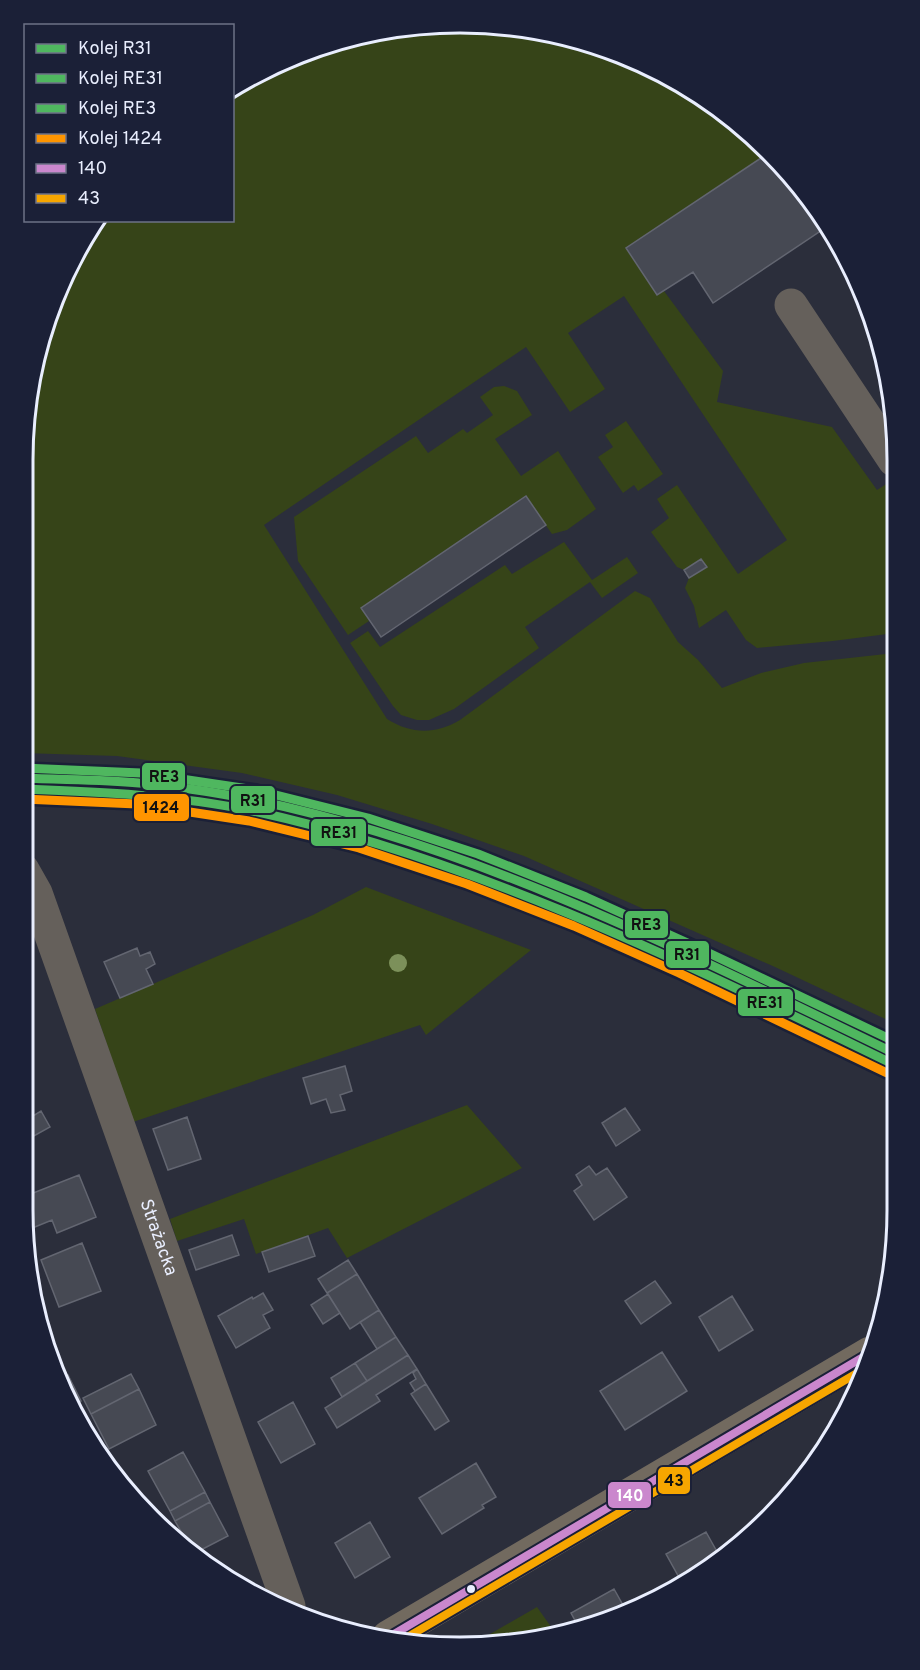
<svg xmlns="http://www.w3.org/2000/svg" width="920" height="1670" font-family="Overpass,sans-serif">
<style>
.green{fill:#364418}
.building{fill:#464953;stroke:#636671;stroke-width:1.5}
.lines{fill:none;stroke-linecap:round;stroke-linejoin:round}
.minor{stroke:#65605b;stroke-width:33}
.major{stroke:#726a5f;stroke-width:33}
.bus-1-casing{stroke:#1b2037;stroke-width:12}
.bus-2-casing{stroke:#1b2037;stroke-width:12}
.bus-1{stroke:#ca87cd;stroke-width:8}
.bus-2{stroke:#f7a600;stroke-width:8}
.rail-1-casing{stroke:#1b2037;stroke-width:14}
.rail-2-casing{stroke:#1b2037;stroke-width:14}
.rail-3-casing{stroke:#1b2037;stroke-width:14}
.rail-4-casing{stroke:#1b2037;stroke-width:14}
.rail-1{stroke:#4fb75f;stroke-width:9}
.rail-2{stroke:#4fb75f;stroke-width:9}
.rail-3{stroke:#4fb75f;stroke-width:9}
.rail-4{stroke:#ff9500;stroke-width:9}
.tree{fill:#7c905a}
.bus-dot{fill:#e9eefe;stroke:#1b2037;stroke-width:2}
.labels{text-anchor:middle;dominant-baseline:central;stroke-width:6;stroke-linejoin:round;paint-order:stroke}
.street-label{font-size:18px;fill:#e9eefe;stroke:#1b2037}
.rim{fill:none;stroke:#e9eefe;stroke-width:3}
.line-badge{stroke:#1b2037;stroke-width:2}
.badge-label{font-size:16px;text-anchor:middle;font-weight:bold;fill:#fff}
.pale-badge-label{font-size:16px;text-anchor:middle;font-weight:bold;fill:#111}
</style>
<rect width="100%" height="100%" fill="#2b2e3b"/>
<path class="green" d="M432 23 517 26 601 46 679 81 770 152 626 248 657 295 664 291 723 371 717 402 832 427 877 490 894 479 895 633 833 641 757 648 746 640 726 610 699 628 694 606 685 588 689 578 706 567 701 559 684 570 677 567 651 532 669 518 657 499 677 485 738 574 787 540 624 296 568 333 605 389 570 412 526 347 264 525 387 719C411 734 435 735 460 720L635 591 650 598 678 642 698 660 722 688 761 673 804 663 895 653 896 1024 775 967 524 856 432 824 337 795 242 773 117 756 23 753V432L46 320 81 241 96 221 232 220 233 89 267 67 347 37Z
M504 386 517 391 532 415 495 439 521 476 558 451 596 509 567 530 552 534 525 496 361 608 369 621 348 635 298 561 294 517 416 436 428 453 463 429 467 433 493 415 480 397 494 387Z
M626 421 663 474 638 491 634 485 623 493 598 457 613 447 605 435Z
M564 542 592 580 627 557 638 573 602 598 590 582 525 627 539 648 454 709 429 720H417L401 715 393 706 350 643 368 631 380 647 505 565 512 574Z
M366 887 531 950 426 1035 420 1025 133 1122 95 1009 313 915Z
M467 1105 522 1168 347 1258 328 1228 256 1254 244 1219 177 1241 170 1219Z
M537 1607 554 1631 488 1647 471 1645Z"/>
<path class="building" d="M770 152 820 213 828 226 713 303 693 272 657 295 626 248Z
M526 496 546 525 381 637 361 608Z
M701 559 707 567 689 578 684 570Z
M137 948 140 956 150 952 155 964 146 969 153 984 120 998 104 962Z
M345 1066 352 1091 340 1095 345 1110 331 1113 326 1099 311 1104 303 1078Z
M23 1097 33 1116 41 1111 50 1127 23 1142Z
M625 1108 640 1130 616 1146 602 1123Z
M187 1117 201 1159 168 1170 153 1129Z
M589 1166 596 1175 607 1168 627 1197 594 1220 574 1191 582 1185 576 1175Z
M79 1175 96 1217 57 1233 52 1220 30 1229 23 1211V1197Z
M232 1235 239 1255 196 1270 189 1250Z
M308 1236 315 1256 269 1272 262 1252Z
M82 1243 101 1291 59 1307 41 1260Z
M348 1260 357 1274 327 1293 318 1279Z
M357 1274 379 1310 350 1329 327 1293Z
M655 1281 671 1303 641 1324 625 1301Z
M263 1293 273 1310 263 1315 270 1328 236 1348 218 1316 252 1297 253 1299Z
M328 1294 340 1313 323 1324 311 1305Z
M732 1296 753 1330 719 1351 699 1317Z
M379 1310 396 1337 377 1349 360 1322Z
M396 1337 408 1355 367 1381 355 1363Z
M662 1352 687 1391 625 1430 600 1391Z
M408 1355 417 1369 376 1395 380 1401 337 1428 325 1408Z
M355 1363 367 1381 342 1397 331 1378Z
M417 1369 426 1384 415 1391 410 1383 416 1379 413 1373Z
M131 1374 139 1389 91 1414 83 1398Z
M68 1375 81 1401 75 1405 61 1379Z
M426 1384 449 1421 435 1430 411 1394Z
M139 1389 156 1425 109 1449 91 1414Z
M293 1402 315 1444 281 1463 258 1422Z
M183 1452 205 1492 170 1511 148 1471Z
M476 1463 496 1497 482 1505 484 1508 442 1534 419 1498Z
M205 1492 210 1502 175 1521 170 1511Z
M210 1502 228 1536 195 1553 191 1549 175 1521Z
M370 1522 390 1557 355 1578 335 1543Z
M706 1532 720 1557 681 1581 666 1554Z
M614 1589 628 1614 578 1626 571 1613Z"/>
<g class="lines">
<g class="minor">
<path d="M791 305 894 460"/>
<path id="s1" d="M23 870 36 893 289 1606"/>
</g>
<path class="major" d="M388 1637 870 1353"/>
<defs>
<path id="bus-1" d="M389 1637 870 1353"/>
<path id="bus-2" d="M406 1638 864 1369"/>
</defs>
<use href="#bus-1" class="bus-1-casing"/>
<use href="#bus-2" class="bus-2-casing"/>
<use href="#bus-1" class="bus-1"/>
<use href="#bus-2" class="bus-2"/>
<defs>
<path id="rail-1" d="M23 778C62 780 101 779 139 783 176 786 218 793 254 800 480 847 689 954 896 1054"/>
<path id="rail-2" d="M23 789C100 792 177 795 253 811 478 860 685 963 891 1063"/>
<path id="rail-3" d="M23 768 141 773 256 790 368 818 478 854 586 897 692 945 896 1042"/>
<path id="rail-4" d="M23 799 137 804 249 821 359 848 467 884 574 926 679 973 887 1073"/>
</defs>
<use href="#rail-1" class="rail-1-casing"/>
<use href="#rail-2" class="rail-2-casing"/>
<use href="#rail-3" class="rail-3-casing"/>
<use href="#rail-4" class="rail-4-casing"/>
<use href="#rail-1" class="rail-1"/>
<use href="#rail-2" class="rail-2"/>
<use href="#rail-3" class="rail-3"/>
<use href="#rail-4" class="rail-4"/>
</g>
<circle class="tree" cx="398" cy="963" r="9"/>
<circle class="bus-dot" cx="471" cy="1589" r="5"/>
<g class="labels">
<g class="street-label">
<text stroke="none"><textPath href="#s1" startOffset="392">Strażacka</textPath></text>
</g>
</g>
<path d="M0 0H920V1670H0ZM460 33H460A427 427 0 0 1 887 460V1210A427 427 0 0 1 460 1637H460A427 427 0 0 1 33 1210V460A427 427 0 0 1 460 33Z" fill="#1b2037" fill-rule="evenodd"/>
<path class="rim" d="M460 33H460A427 427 0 0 1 887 460V1210A427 427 0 0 1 460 1637H460A427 427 0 0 1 33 1210V460A427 427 0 0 1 460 33Z"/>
<g class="line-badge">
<rect x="141" y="762" width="45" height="29" rx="6" fill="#4fb75f"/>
<rect x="230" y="785" width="46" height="29" rx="6" fill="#4fb75f"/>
<rect x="133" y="793" width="57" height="29" rx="6" fill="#ff9500"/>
<rect x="310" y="818" width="57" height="29" rx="6" fill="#4fb75f"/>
<rect x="624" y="910" width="45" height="29" rx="6" fill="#4fb75f"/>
<rect x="665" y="940" width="45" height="29" rx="6" fill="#4fb75f"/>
<rect x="737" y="988" width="57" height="29" rx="6" fill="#4fb75f"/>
<rect x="657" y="1466" width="34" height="29" rx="6" fill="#f7a600"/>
<rect x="607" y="1481" width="45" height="28" rx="6" fill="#ca87cd"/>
</g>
<g class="badge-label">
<text x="630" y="1501">140</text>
</g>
<g class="pale-badge-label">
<text x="164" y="782">RE3</text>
<text x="253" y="806">R31</text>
<text x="161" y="813">1424</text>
<text x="339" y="838">RE31</text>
<text x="646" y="930">RE3</text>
<text x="687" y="960">R31</text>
<text x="765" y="1008">RE31</text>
<text x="674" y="1486">43</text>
</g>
<rect x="24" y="24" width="210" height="198" fill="#1b2037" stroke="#6d7287" stroke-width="1.5"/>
<rect x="36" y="44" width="30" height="9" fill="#4fb75f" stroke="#6d7287" stroke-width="1.5"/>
<text x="78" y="54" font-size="18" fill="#e9eefe">Kolej R31</text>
<rect x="36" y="74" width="30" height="9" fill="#4fb75f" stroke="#6d7287" stroke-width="1.5"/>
<text x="78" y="84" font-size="18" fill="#e9eefe">Kolej RE31</text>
<rect x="36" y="104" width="30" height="9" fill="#4fb75f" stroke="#6d7287" stroke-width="1.5"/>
<text x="78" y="114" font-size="18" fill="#e9eefe">Kolej RE3</text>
<rect x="36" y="134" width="30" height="9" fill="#ff9500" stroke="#6d7287" stroke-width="1.5"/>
<text x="78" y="144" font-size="18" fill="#e9eefe">Kolej 1424</text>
<rect x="36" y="164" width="30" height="9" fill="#ca87cd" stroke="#6d7287" stroke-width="1.5"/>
<text x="78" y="174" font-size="18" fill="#e9eefe">140</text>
<rect x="36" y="194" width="30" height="9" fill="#f7a600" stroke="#6d7287" stroke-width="1.5"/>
<text x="78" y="204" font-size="18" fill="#e9eefe">43</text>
</svg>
